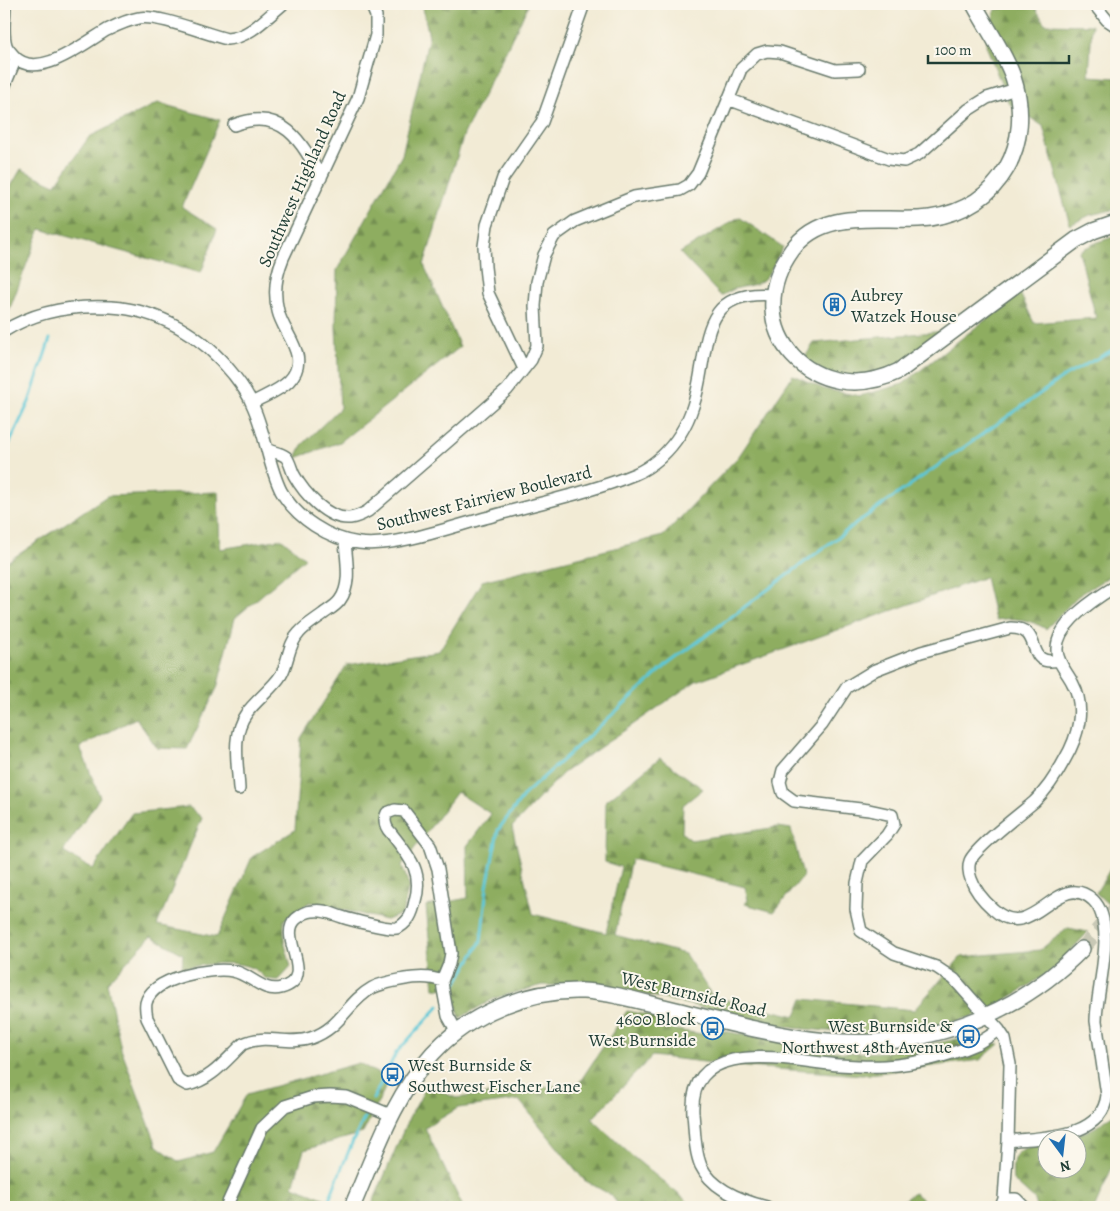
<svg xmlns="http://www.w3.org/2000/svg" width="1120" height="1211" font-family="Alegreya,serif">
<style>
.forest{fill:url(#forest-firs);stroke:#56754a}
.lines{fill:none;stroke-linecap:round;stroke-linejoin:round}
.stream{stroke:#5cc7d6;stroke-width:3}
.major-tunnel{stroke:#c8c8b5;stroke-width:15;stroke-dasharray:15 8;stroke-linecap:butt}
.minor-casing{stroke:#697a6c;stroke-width:14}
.major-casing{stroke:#697a6c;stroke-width:18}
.minor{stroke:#fff;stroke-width:11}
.major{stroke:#fff;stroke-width:15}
.labels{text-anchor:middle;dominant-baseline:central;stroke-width:4;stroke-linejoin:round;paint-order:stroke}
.street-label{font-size:18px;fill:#1f3d34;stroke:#fbf7ec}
.poi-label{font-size:18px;fill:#1f3d34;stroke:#fbf7ec;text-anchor:start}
</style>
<defs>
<pattern id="forest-firs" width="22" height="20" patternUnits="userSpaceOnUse" patternTransform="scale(1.25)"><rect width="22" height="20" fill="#8ead61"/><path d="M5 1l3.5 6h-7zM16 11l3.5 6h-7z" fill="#738e51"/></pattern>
</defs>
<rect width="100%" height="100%" fill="#fbf7ec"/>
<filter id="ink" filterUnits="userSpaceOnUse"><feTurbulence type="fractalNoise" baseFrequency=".02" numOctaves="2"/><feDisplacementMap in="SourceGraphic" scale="10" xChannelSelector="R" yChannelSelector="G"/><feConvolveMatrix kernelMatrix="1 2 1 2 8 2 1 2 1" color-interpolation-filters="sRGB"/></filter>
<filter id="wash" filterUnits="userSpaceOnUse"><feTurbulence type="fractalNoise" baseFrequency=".0096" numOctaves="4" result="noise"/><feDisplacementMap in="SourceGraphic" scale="20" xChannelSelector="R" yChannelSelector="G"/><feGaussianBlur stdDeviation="1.12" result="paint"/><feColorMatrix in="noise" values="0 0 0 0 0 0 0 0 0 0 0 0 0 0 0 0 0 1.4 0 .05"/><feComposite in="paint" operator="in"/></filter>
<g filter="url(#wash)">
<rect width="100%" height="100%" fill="#f2ebd5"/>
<path class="forest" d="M422 4H529L464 134 424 265 460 347 340 442 296 458 302 445 340 408 336 327 337 270 402 155 429 36Z
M1023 4H1033L1045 24 1092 25 1089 76 1116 78V209L1090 215 1070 225 1043 126 1009 104 986 45 995 10Z
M158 103 220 120 182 207 217 229 201 273 40 229 4 324V198L21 169 55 185 89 137Z
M739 217 783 247 769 273 763 280 756 284 734 289 721 296 680 253Z
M1116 236V572L1078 596 1046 629C1030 619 1014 617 995 620L985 577 696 681 563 773 512 827 533 914 606 933 621 867 605 862 606 801 660 758 703 789 683 805 682 833 691 840 778 827 791 829 803 876 774 912 745 904 748 900 745 887 631 859 615 935 685 954 713 997 796 1016 803 999 914 1010 961 957 1040 950 1068 928 1088 932 1054 969 991 1010 936 1028 885 1036 794 1028 611 987 543 985 495 998 460 1018 452 989 434 988 426 906 468 898 467 846 491 814 457 792 402 865 409 886 402 914 386 920 310 902 284 920V941L291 967 279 980C259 980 266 975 252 968 231 959 204 965 182 968L183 954 151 936 107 983 121 1049 157 1146 179 1162 213 1152 247 1094 359 1063 389 1080 363 1133 304 1150 293 1186 336 1203 334 1207H4V564L107 496 218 492 220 549 282 539 305 558 235 618 217 688 187 749 157 748 136 718 80 747 100 797 63 852 93 869 132 813 189 807 202 818 157 925 217 937 252 857 295 830 301 738 347 665 439 651 482 581 663 536 739 456 793 375 824 389 860 396 903 384 1020 293 1034 323 1096 318 1079 251 1098 242Z
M945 331 896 366 865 377 829 374 803 360 814 343Z
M1116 859V895L1109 905 1096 893Z
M627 1011 665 1019 675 1030 709 1035 723 1031 845 1053 889 1052 963 1038 999 1044 980 1060 862 1075 748 1067 652 1056 592 1119 632 1156 694 1207H620L611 1195 584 1180 519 1100 458 1108 425 1128 463 1207H371L407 1122 427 1086 456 1098 579 1083Z
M1116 1114V1158L1095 1207H1037L1035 1200 1013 1180C1010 1149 1020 1149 1047 1143L1048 1168H1078V1138H1064C1073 1135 1084 1133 1092 1129 1102 1124 1106 1117 1116 1114Z
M914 1193 932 1207H893Z"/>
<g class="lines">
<path class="stream" d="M4 455 29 402 50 339
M449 996 481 941 487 887 498 830 525 794 668 664 865 517 1065 376 1116 348
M373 1099 396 1053 439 1006
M326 1207 352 1143 369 1109"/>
</g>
</g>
<g filter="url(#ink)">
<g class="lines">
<path class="major-tunnel" d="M1082 949 1116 908"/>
<defs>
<path id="minor" d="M5 4C5 17 2 33 6 45 7 49 11 52 13 55 36 83 84 43 107 30 117 25 128 20 139 18 157 14 206 34 227 39 249 38 267 17 283 4
M1094 4 1107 20 1116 26
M4 87 16 58
M728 99 889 159 904 161 919 154 968 110 987 98 1016 89
M234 125C282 106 302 142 321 178
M4 331C37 310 73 305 111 307 160 310 203 336 233 374 240 383 248 393 252 404 265 431 268 465 281 491 296 518 329 539 359 543 395 548 453 526 489 517 537 503 589 493 635 474 645 470 653 464 661 457 676 443 687 425 693 406 711 353 694 288 773 295
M524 369 488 293 485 267 484 246 487 225 503 178 542 122 584 4
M252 403C264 396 279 391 289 381 312 357 283 334 278 311 273 292 276 275 283 258L358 98 376 35V16L371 4
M268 450C274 452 281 453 286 457 290 462 291 469 294 475 304 493 327 520 350 518 357 517 363 514 368 511L507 390 531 360 537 346 535 306 537 282 544 255 554 236 575 221 634 197 680 190 689 185 698 173 741 69 757 54 767 51 780 52 835 70 859 69
M239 789C238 766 231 734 246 714 255 701 274 687 281 675 289 661 288 644 299 633 305 626 315 620 323 614 328 610 336 606 340 600 352 584 346 559 345 541
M442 981C430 976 417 977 405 979 394 981 381 983 372 988 347 1002 341 1028 311 1038 288 1046 265 1033 243 1044 226 1060 210 1081 187 1085L178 1080 147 1018C146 1013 145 1008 146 1003 152 977 211 967 233 971 250 974 263 993 281 988 319 978 276 937 296 919 301 915 306 911 313 911 324 909 332 914 342 917 351 920 390 930 397 928 402 926 406 922 409 918 412 913 414 906 415 901 424 871 408 855 391 833 388 830 385 825 385 820 385 817 386 815 387 813L395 810 404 811 430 845 438 869 451 953 449 964 442 981 443 989 448 1016 457 1032
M1008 1141C1043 1137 1102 1139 1107 1095L1096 1021C1096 990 1118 924 1093 900 1057 867 1033 947 993 909 984 901 975 891 971 879 969 874 968 866 970 861 975 848 1021 813 1034 802 1047 790 1057 774 1065 759 1078 737 1086 708 1073 684 1068 673 1057 663 1057 650 1056 623 1096 598 1116 586
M1004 1199H1016L1024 1207
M226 1207 262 1128 285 1106 313 1097 330 1096 347 1097 391 1115
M767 1207C743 1201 712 1189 701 1166 694 1150 695 1131 693 1114 688 1034 791 1061 839 1065 854 1066 870 1067 885 1066 915 1064 948 1056 976 1044 984 1040 992 1034 999 1030
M1001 1207 1004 1199 1008 1141 1010 1064 1005 1039 999 1030 954 979 936 967 894 953 861 931 856 909 857 883 862 861 887 835 894 824 892 815 869 810 794 801 783 793 780 782 783 770 822 725 847 687 875 670 921 652 1010 628C1046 627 1022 668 1059 660"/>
<path id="major" d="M974 4C986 27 1005 53 1013 77 1035 143 1001 208 930 218 884 224 825 205 792 250 735 329 815 412 899 371L1076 240 1093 231 1116 223
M352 1207C375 1154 393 1097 433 1053 470 1013 529 989 583 991 610 992 638 1001 664 1007 717 1020 774 1036 827 1041 923 1050 1015 1017 1082 949"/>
</defs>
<use href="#minor" class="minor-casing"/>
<use href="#major" class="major-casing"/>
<use href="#minor" class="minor"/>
<use href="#major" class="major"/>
</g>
</g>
<defs>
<symbol id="building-ring" viewBox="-11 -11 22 22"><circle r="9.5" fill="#fbf7ec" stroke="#1f6fb2" stroke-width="1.5"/><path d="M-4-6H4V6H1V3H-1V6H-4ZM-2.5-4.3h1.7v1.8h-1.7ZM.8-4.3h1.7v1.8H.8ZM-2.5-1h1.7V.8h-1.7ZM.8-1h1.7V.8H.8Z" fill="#1f6fb2"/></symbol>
<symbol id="bus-ring" viewBox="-11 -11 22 22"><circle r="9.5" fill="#fbf7ec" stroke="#1f6fb2" stroke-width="1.5"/><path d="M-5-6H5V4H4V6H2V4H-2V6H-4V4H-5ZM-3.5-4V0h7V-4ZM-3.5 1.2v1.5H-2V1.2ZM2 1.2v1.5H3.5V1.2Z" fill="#1f6fb2"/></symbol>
</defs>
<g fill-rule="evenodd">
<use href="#building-ring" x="822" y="292" width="25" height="25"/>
<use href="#bus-ring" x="700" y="1016" width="25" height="25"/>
<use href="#bus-ring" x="956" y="1024" width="25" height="25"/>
<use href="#bus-ring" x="380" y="1062" width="25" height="25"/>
</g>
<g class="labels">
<g class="street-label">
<text transform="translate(302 179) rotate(-66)">Southwest Highland Road</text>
<text transform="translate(484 498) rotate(-14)">Southwest Fairview Boulevard</text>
<text transform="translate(694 994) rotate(13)">West Burnside Road</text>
</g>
<g class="poi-label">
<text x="851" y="295">Aubrey<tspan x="851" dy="21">Watzek House</tspan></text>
<text x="696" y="1019" text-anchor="end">4600 Block<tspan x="696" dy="21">West Burnside</tspan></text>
<text x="952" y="1026" text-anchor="end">West Burnside &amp;<tspan x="952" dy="21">Northwest 48th Avenue</tspan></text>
<text x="408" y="1065">West Burnside &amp;<tspan x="408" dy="21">Southwest Fischer Lane</tspan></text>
</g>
</g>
<rect width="1120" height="1211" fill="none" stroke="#fbf7ec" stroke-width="20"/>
<g transform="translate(1062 1154) rotate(165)"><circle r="24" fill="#fbf7ec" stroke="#a3ada2"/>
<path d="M0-4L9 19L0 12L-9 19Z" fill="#1f6fb2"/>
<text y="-8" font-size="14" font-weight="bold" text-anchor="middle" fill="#1f3d34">N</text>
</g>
<path d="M928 55v8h141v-8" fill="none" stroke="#1f3d34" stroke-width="2.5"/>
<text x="935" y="55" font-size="15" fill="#1f3d34" stroke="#fbf7ec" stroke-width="4" paint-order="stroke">100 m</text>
</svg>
